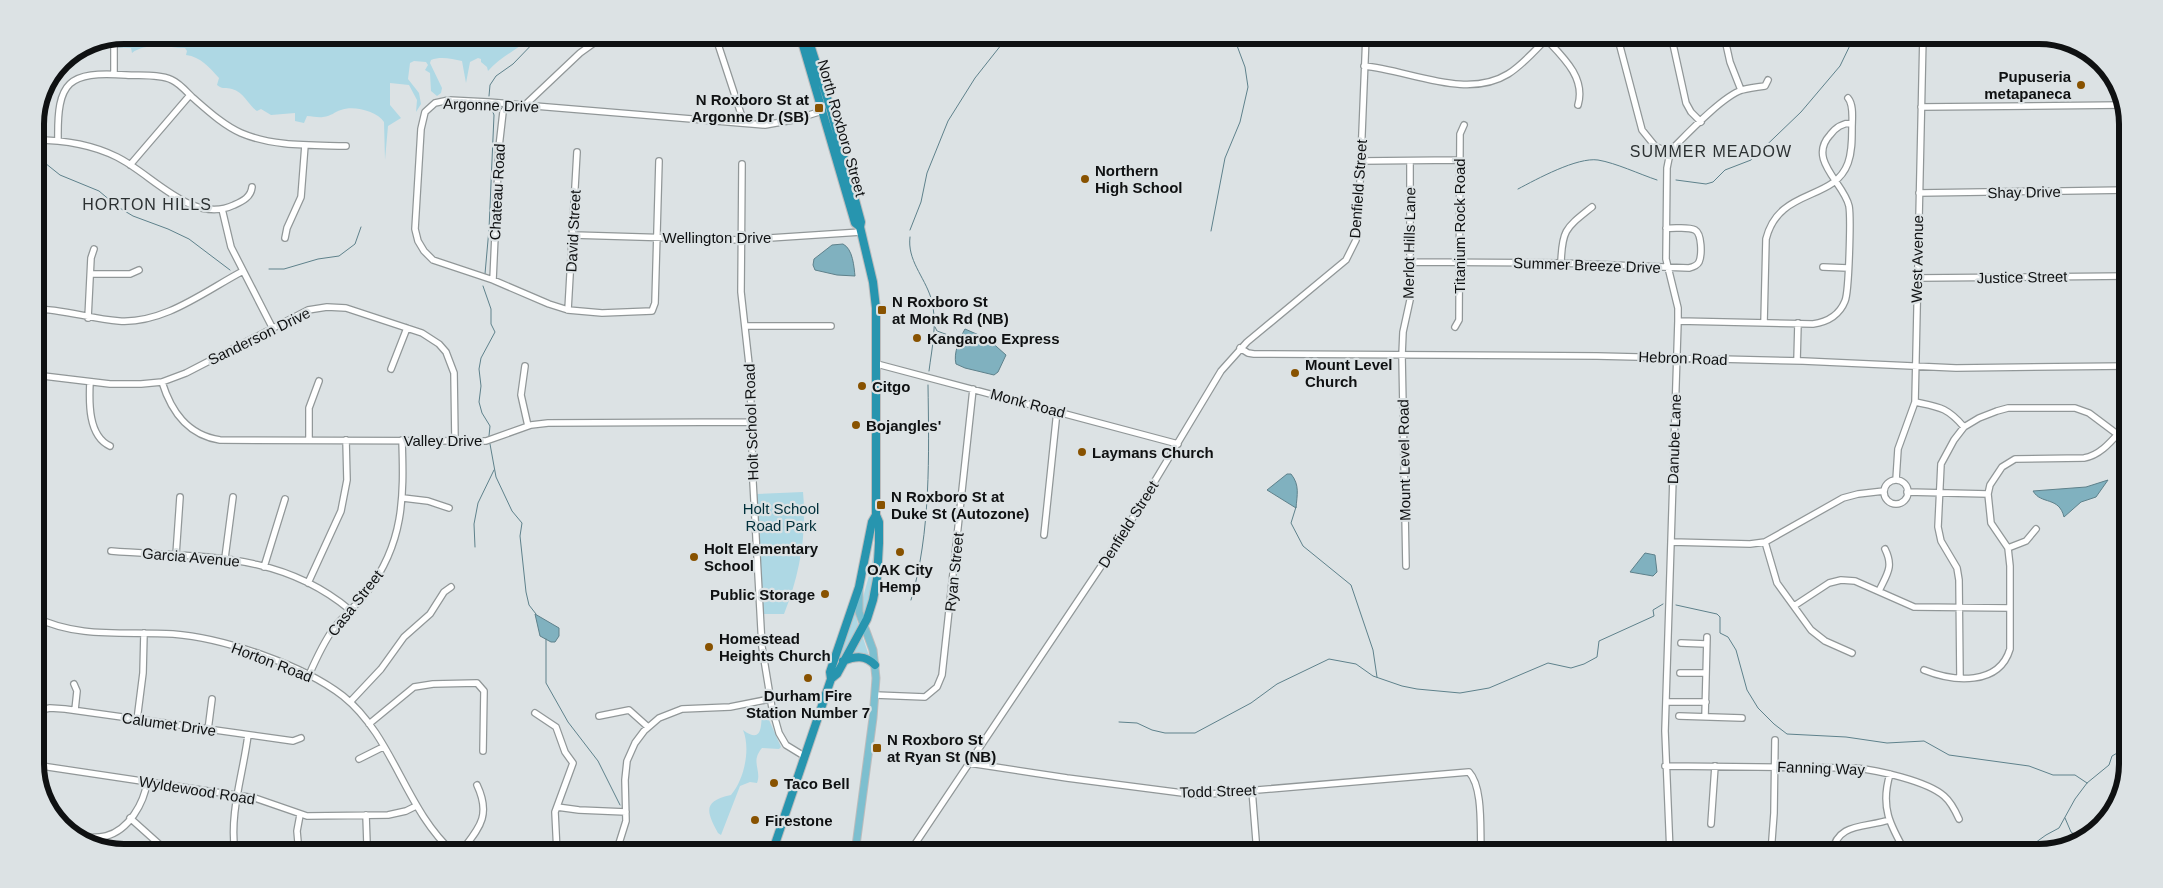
<svg xmlns="http://www.w3.org/2000/svg" width="2163" height="888" font-family="Helvetica,sans-serif">
<style>
.green{fill:#aed8e4}
.water{fill:#80b1bf;stroke:#5e818b}
.lines{fill:none;stroke-linecap:round;stroke-linejoin:round}
.stream{stroke:#5e818b;stroke-width:1}
.minor-casing{stroke:#919798;stroke-width:8}
.major-casing{stroke:#bcbcbd;stroke-width:9}
.highway-casing{stroke:#bcbcbd;stroke-width:10}
.minor{stroke:#fff;stroke-width:5.5}
.major{stroke:#7dbfcf;stroke-width:7}
.highway{stroke:#2795af;stroke-width:8}
.poi-dot{fill:#885200;stroke:#dce2e4;stroke-width:2}
.labels{text-anchor:middle;dominant-baseline:central;stroke-width:4.5;stroke-linejoin:round;paint-order:stroke}
.poi-label{font-size:15px;font-weight:bold;fill:#0f1112;stroke:#dce2e4;text-anchor:start}
.street-label{font-size:15px;fill:#0f1112;stroke:#dce2e4}
.park-label{font-size:15px;fill:#00303b;stroke:#dce2e4}
.neighbourhood-label{font-size:16px;letter-spacing:1px;fill:#2c3132;stroke:#dce2e4}
.rim{fill:none;stroke:#0f1112;stroke-width:6}
</style>
<rect width="100%" height="100%" fill="#dce2e4"/>
<path class="green" d="M124 35H534C519 49 501 56 488 71L487 67 481 62V59L478 58 470 62 466 83 462 61C452 59 441 56 431 60L430 63 442 88 441 93 437 96 431 91 430 73 425 70 428 65 426 62 414 61 410 63 408 79 419 93 421 104 416 112 417 100 409 85 390 83V105L401 118 388 126 385 160 384 122C377 111 353 105 341 110 334 112 332 116 323 117 318 118 313 116 307 116L304 123 295 121V113L271 115 261 109 257 111C249 106 244 92 232 89 226 87 223 90 217 85L219 78C209 67 201 57 186 55L187 51 185 48C169 48 146 42 132 53L131 48 84 46 90 42Z
M803 492C807 534 800 574 784 614H762L756 494Z
M876 542C876 567 874 593 863 616L862 601 870 572Z
M855 612 859 628 837 667 835 666Z
M862 635 869 656 851 655Z
M762 713H766L781 747 779 749 762 748C750 762 762 770 757 783L750 782 740 786 721 835 718 833C706 811 703 801 731 795 744 780 751 749 743 730 762 744 761 727 762 713Z"/>
<path class="water" d="M843 244C853 249 854 267 855 276L837 275 815 270 813 265 814 259 832 245Z
M965 329 988 339 1006 355 998 372 994 375 965 368 956 364C953 353 960 338 965 329Z
M1287 474H1291C1300 485 1297 495 1296 508L1267 490Z
M2108 480 2096 497 2081 502 2064 517C2059 496 2041 505 2033 491L2086 487Z
M1645 553 1655 555 1657 572 1653 576 1630 572Z
M535 614 559 628V636L555 642H551L540 636Z"/>
<g class="lines">
<path class="stream" d="M489 96 490 85 496 76 513 64 541 35
M35 155 60 175 99 191 118 207 133 216 168 229 189 239 230 270
M1676 180 1706 184 1713 182 1725 170 1751 160 1801 112 1840 66 1855 35
M1518 189C1537 179 1577 157 1598 160 1616 163 1639 174 1657 180
M910 230 921 202 927 173 948 121 975 78 1009 35
M1211 231 1225 158 1240 122 1248 87 1245 67 1233 35
M910 237C907 260 924 276 931 298 938 322 932 347 929 371
M269 269H284L318 259 339 256 355 244 361 227
M485 274 489 229 494 115 491 107
M483 286 491 309V324L495 332 481 358 479 369 481 386 479 402 482 413 490 426 489 436
M935 327 937 331 959 339
M490 444 496 477 512 511 522 523 520 536 526 592 529 605 536 614
M1296 507 1291 523 1303 546 1351 585 1373 650 1377 677
M475 547 474 524 478 503 494 470
M911 600C931 533 929 454 928 385
M1676 605 1717 614 1720 617V633L1728 637 1736 650 1747 690 1758 708 1774 724 1787 734 1846 737 1887 743 1924 741 1949 755 2029 766 2053 775H2075L2087 783
M546 639V683L568 722 598 761 620 805
M1119 722 1137 723 1152 730 1165 733H1195L1251 703 1277 684 1329 659 1356 664 1373 676 1402 686 1417 689 1460 693 1489 688 1548 663 1571 668 1584 664 1597 657 1599 641 1654 616 1653 610 1663 604
M2065 818 2071 832 2082 840
M1678 850 1682 853
M1653 853 1658 848 1663 849
M2021 853 2046 835 2059 828 2075 799 2087 783 2109 765 2112 756 2119 752 2124 741 2128 739"/>
<defs>
<path id="minor" d="M715 35 744 123
M1617 35 1642 130 1655 146 1670 153
M1671 35 1686 103 1691 112 1701 122
M1724 35 1730 62 1741 90
M1546 39C1563 57 1586 78 1578 105
M1364 66C1409 70 1466 100 1508 74 1524 64 1537 48 1550 35
M114 74V47
M525 105 580 53 605 35
M1921 107 2123 105
M35 140C63 140 91 144 117 157 152 174 192 225 234 205 243 201 251 197 252 187
M58 140C57 81 68 71 126 75 141 76 159 74 172 80 179 83 186 91 192 97 207 110 223 125 241 133 274 147 311 145 346 146
M659 161 655 303 652 311 602 313 568 310 549 304 493 280 433 260 424 251 418 241 415 229 421 129 425 112 435 103 449 100 488 102 765 125 793 120 822 111
M1361 161 1459 160
M742 164 741 292 750 373 753 482 762 647 772 708 779 733 786 745 804 756
M130 165 190 95
M1919 193 2128 190
M222 209 231 247 272 327
M573 235 740 240 861 232
M285 238 287 228 301 197 305 145
M1411 262 1561 263 1689 268C1693 267 1697 266 1699 262 1702 255 1702 234 1695 230 1688 226 1674 229 1666 228
M1561 263C1562 229 1566 228 1592 207
M1823 267 1848 268
M91 274H130L139 270
M1917 278 2128 276
M493 280 499 147 503 112 508 105
M35 309C63 309 91 319 119 321 164 324 205 291 243 271
M568 310 577 152
M88 318 91 258 94 249
M1678 321 1813 324C1827 322 1839 316 1845 301 1849 292 1851 217 1849 206 1844 183 1807 160 1830 135 1836 127 1842 123 1852 123
M1764 323 1766 239C1779 187 1834 202 1848 163 1852 152 1852 140 1852 128 1852 119 1854 105 1848 98
M745 326H831
M1455 327 1459 320 1460 134 1464 125
M1240 348 1248 353 1254 354 1597 356 1803 361 1956 368 2128 366
M1797 361 1798 323
M877 364 1178 444
M525 366 521 395 528 426
M391 369 407 328
M35 375 110 384H141L162 382 186 373 308 310 327 307 346 308 422 333 439 344 446 352 454 373 455 440
M90 382C89 402 88 436 110 446
M162 382C171 411 187 435 220 440L486 441 531 425 548 423 752 422
M1915 402C1939 407 1947 407 1964 427
M309 440V408L319 381
M1896 480 1898 449 1915 402 1923 35
M1884 492a12 12 0 1 1 24 0a12 12 0 1 1-24 0Z
M1907 492 1988 494
M403 498 428 501 449 508
M1044 535 1057 411
M1671 542 1750 544 1765 542 1843 498 1858 494 1884 491
M1765 542 1777 583 1811 630 1825 641 1852 653
M2008 548 2026 541 2036 529
M111 551C198 558 278 550 350 610
M176 555 180 497
M225 558 233 497
M1406 566 1402 355 1403 332 1410 300V161
M264 567 285 499
M308 583 341 511 347 480 346 440
M1879 591C1887 574 1894 567 1885 549
M1794 606 1829 583 1841 580 1855 581 1914 607 2010 608
M35 617C78 639 127 631 173 634 224 638 303 665 343 696 394 737 405 810 454 853
M1681 643 1706 644
M1924 670C1954 682 1999 686 2010 649V566L2008 548 1991 523 1988 494 1990 485 2002 467 2015 459 2084 458C2103 455 2115 436 2128 423
M1680 673H1706
M309 675C316 659 323 643 334 628 344 615 357 605 367 592 404 543 404 498 402 440
M1960 678 1959 580 1957 568 1941 541 1938 527 1941 464 1954 440 1964 427 1979 418 1997 411 2008 408H2075L2089 413 2117 434
M74 684 77 691 75 710
M875 695 925 697 937 687 942 675 973 389
M350 702 381 669 404 637 430 614 444 592 451 587
M1666 702H1706
M35 709 37 721 35 743
M36 711 50 708 65 709 293 741 301 738
M535 713 556 727 565 752 573 763 555 812 557 853
M599 716 629 710 648 727
M1679 716 1742 718
M1705 717 1707 637
M137 720 143 673 144 633
M369 724 414 687 433 684 477 683 484 691 483 751
M208 730 212 699
M359 759 383 747
M969 763 1067 778 1198 795 1469 772C1483 787 1480 828 1481 848L1479 853
M35 765 255 798 307 816 388 815 406 811 416 806
M1665 766 1855 768C1877 770 1927 781 1944 796 1951 802 1955 810 1959 819
M1890 774C1880 807 1890 825 1906 853
M1252 790 1257 853
M557 807 579 810 626 812
M366 815 367 844
M130 818 159 844 164 853
M1711 824 1715 766
M79 838C88 837 98 838 106 836 129 830 144 803 147 782
M235 853C229 813 243 775 248 735
M299 853 297 831 300 815
M460 853C478 829 492 817 477 785
M616 853 626 821 625 780 627 761 635 743 644 731 659 718 682 709 730 707 770 699
M909 853 1126 529 1221 371 1247 342 1346 260 1356 240 1359 207 1366 35
M1670 853 1665 731 1678 321V308L1666 259 1667 168 1670 153 1673 148C1688 133 1723 96 1742 90 1749 88 1757 87 1765 86L1768 80
M1771 853 1774 813 1775 740
M1832 853C1837 822 1865 828 1889 820"/>
<path id="major" d="M855 853 873 718 876 678 873 650 859 612V590"/>
<path id="highway" d="M800 35 855 223 860 227
M843 661C856 656 865 655 875 665
M831 679 830 672 859 587 872 522 876 515
M772 853 831 679 837 674 867 619 873 600 877 579 879 543V522L876 515V308L873 282 860 227 861 222 830 107 807 35"/>
</defs>
<use href="#minor" class="minor-casing"/>
<use href="#major" class="major-casing"/>
<use href="#highway" class="highway-casing"/>
<use href="#minor" class="minor"/>
<use href="#major" class="major"/>
<use href="#highway" class="highway"/>
</g>
<g class="poi-dot">
<circle cx="2081" cy="85" r="5"/>
<rect x="814" y="103" width="10" height="10" rx="2.5"/>
<circle cx="1085" cy="179" r="5"/>
<rect x="877" y="305" width="10" height="10" rx="2.5"/>
<circle cx="917" cy="338" r="5"/>
<circle cx="1295" cy="373" r="5"/>
<circle cx="862" cy="386" r="5"/>
<circle cx="856" cy="425" r="5"/>
<circle cx="1082" cy="452" r="5"/>
<rect x="876" y="500" width="10" height="10" rx="2.5"/>
<circle cx="900" cy="552" r="5"/>
<circle cx="694" cy="557" r="5"/>
<circle cx="825" cy="594" r="5"/>
<circle cx="709" cy="647" r="5"/>
<circle cx="808" cy="678" r="5"/>
<rect x="872" y="743" width="10" height="10" rx="2.5"/>
<circle cx="774" cy="783" r="5"/>
<circle cx="755" cy="820" r="5"/>
</g>
<g class="labels">
<g class="poi-label">
<text x="2071" y="76" text-anchor="end">Pupuseria<tspan x="2071" dy="17">metapaneca</tspan></text>
<text x="809" y="99" text-anchor="end">N Roxboro St at<tspan x="809" dy="17">Argonne Dr (SB)</tspan></text>
<text x="1095" y="170">Northern<tspan x="1095" dy="17">High School</tspan></text>
<text x="892" y="301">N Roxboro St<tspan x="892" dy="17">at Monk Rd (NB)</tspan></text>
<text x="927" y="338">Kangaroo Express</text>
<text x="1305" y="364">Mount Level<tspan x="1305" dy="17">Church</tspan></text>
<text x="872" y="386">Citgo</text>
<text x="866" y="425">Bojangles'</text>
<text x="1092" y="452">Laymans Church</text>
<text x="891" y="496">N Roxboro St at<tspan x="891" dy="17">Duke St (Autozone)</tspan></text>
<text x="704" y="548">Holt Elementary<tspan x="704" dy="17">School</tspan></text>
<text x="900" y="569" text-anchor="middle">OAK City<tspan x="900" dy="17">Hemp</tspan></text>
<text x="815" y="594" text-anchor="end">Public Storage</text>
<text x="719" y="638">Homestead<tspan x="719" dy="17">Heights Church</tspan></text>
<text x="808" y="695" text-anchor="middle">Durham Fire<tspan x="808" dy="17">Station Number 7</tspan></text>
<text x="887" y="739">N Roxboro St<tspan x="887" dy="17">at Ryan St (NB)</tspan></text>
<text x="784" y="783">Taco Bell</text>
<text x="765" y="820">Firestone</text>
</g>
<g class="street-label">
<text transform="translate(491 105) rotate(2)">Argonne Drive</text>
<text transform="translate(842 128) rotate(74)">North Roxboro Street</text>
<text transform="translate(1358 189) rotate(-86)">Denfield Street</text>
<text transform="translate(497 192) rotate(-87)">Chateau Road</text>
<text transform="translate(2024 192) rotate(-1)">Shay Drive</text>
<text transform="translate(1459 226) rotate(-90)">Titanium Rock Road</text>
<text transform="translate(573 231) rotate(-87)">David Street</text>
<text x="717" y="237">Wellington Drive</text>
<text transform="translate(1409 243) rotate(-89)">Merlot Hills Lane</text>
<text transform="translate(1917 259) rotate(-89)">West Avenue</text>
<text transform="translate(1587 265) rotate(2)">Summer Breeze Drive</text>
<text transform="translate(2022 277) rotate(-1)">Justice Street</text>
<text transform="translate(259 336) rotate(-26)">Sanderson Drive</text>
<text transform="translate(1683 358) rotate(2)">Hebron Road</text>
<text transform="translate(1028 403) rotate(15)">Monk Road</text>
<text transform="translate(751 422) rotate(-92)">Holt School Road</text>
<text transform="translate(1674 439) rotate(-88)">Danube Lane</text>
<text x="443" y="440">Valley Drive</text>
<text transform="translate(1404 460) rotate(-91)">Mount Level Road</text>
<text transform="translate(1128 524) rotate(-58)">Denfield Street</text>
<text transform="translate(191 557) rotate(5)">Garcia Avenue</text>
<text transform="translate(954 572) rotate(-84)">Ryan Street</text>
<text transform="translate(355 603) rotate(-52)">Casa Street</text>
<text transform="translate(272 662) rotate(21)">Horton Road</text>
<text transform="translate(169 724) rotate(8)">Calumet Drive</text>
<text transform="translate(1821 768) rotate(2)">Fanning Way</text>
<text transform="translate(197 790) rotate(9)">Wyldewood Road</text>
<text transform="translate(1218 791) rotate(-2)">Todd Street</text>
</g>
<g class="park-label">
<text x="781" y="508">Holt School<tspan x="781" dy="17">Road Park</tspan></text>
</g>
<g class="neighbourhood-label">
<text x="1711" y="151">SUMMER MEADOW</text>
<text x="147" y="204">HORTON HILLS</text>
</g>
</g>
<path d="M0 0H2163V888H0ZM124 44H2039A80 80 0 0 1 2119 124V764A80 80 0 0 1 2039 844H124A80 80 0 0 1 44 764V124A80 80 0 0 1 124 44Z" fill="#dce2e4" fill-rule="evenodd"/>
<path class="rim" d="M124 44H2039A80 80 0 0 1 2119 124V764A80 80 0 0 1 2039 844H124A80 80 0 0 1 44 764V124A80 80 0 0 1 124 44Z"/>
</svg>
